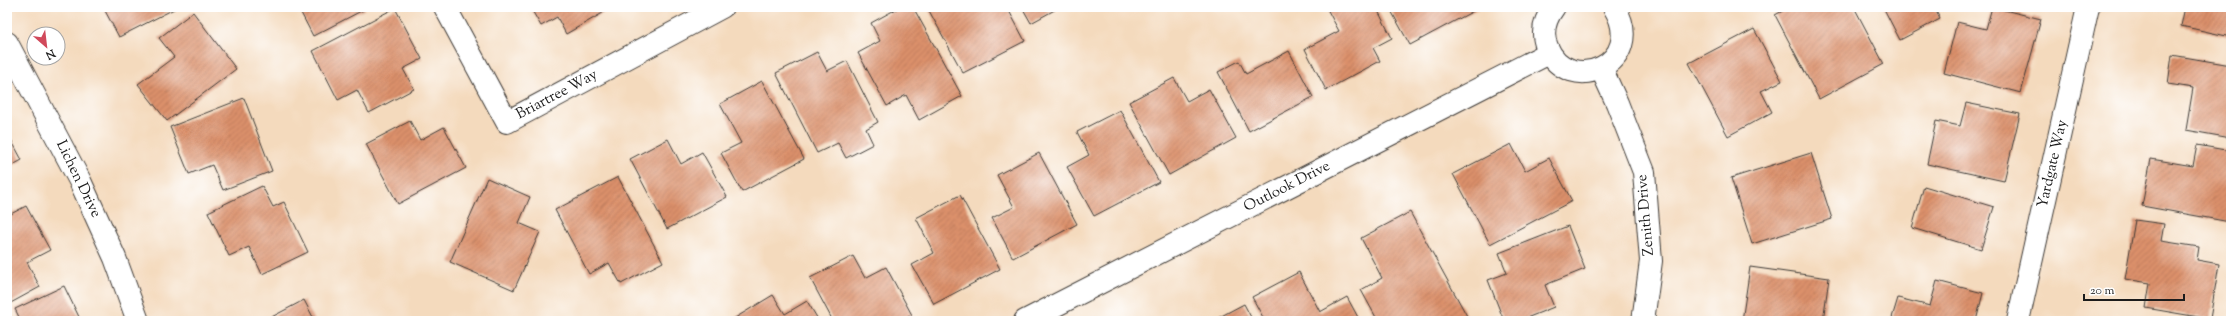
<svg xmlns="http://www.w3.org/2000/svg" width="2238" height="328" font-family="'Sorts Mill Goudy',serif">
<style>
.building{fill:url(#building-hatch)}
.lines{fill:none;stroke-linecap:round;stroke-linejoin:round}
.minor-casing{stroke:#3c3834;stroke-width:24}
.minor{stroke:#fff;stroke-width:22}
.labels{text-anchor:middle;dominant-baseline:central;stroke-width:3;stroke-linejoin:round;paint-order:stroke}
.street-label{font-size:15px;fill:#1c1c1c;stroke:#fff}
</style>
<defs>
<pattern id="building-hatch" width="6" height="6" patternUnits="userSpaceOnUse"><rect width="6" height="6" fill="#db906a"/><path d="M-1 1l2-2M0 6l6-6M5 7l2-2" fill="none" stroke="#b17556"/></pattern>
</defs>
<rect width="100%" height="100%" fill="#fff"/>
<filter id="ink" filterUnits="userSpaceOnUse"><feTurbulence type="fractalNoise" baseFrequency=".025" numOctaves="2"/><feDisplacementMap in="SourceGraphic" scale="8" xChannelSelector="R" yChannelSelector="G"/><feConvolveMatrix kernelMatrix="1 2 1 2 8 2 1 2 1" color-interpolation-filters="sRGB"/></filter>
<filter id="wash" filterUnits="userSpaceOnUse"><feTurbulence type="fractalNoise" baseFrequency=".012" numOctaves="4" result="noise"/><feDisplacementMap in="SourceGraphic" scale="16" xChannelSelector="R" yChannelSelector="G"/><feGaussianBlur stdDeviation="0.9" result="paint"/><feColorMatrix in="noise" values="0 0 0 0 0 0 0 0 0 0 0 0 0 0 0 0 0 1.4 0 .05"/><feComposite in="paint" operator="in"/></filter>
<g filter="url(#wash)">
<rect width="100%" height="100%" fill="#f4dabd"/>
<g id="blocks">
<path class="building" d="M103 7H178L119 37Z
M298 7H364L365 9 313 36Z
M530 7H606L608 10 566 34 557 17 541 26Z
M900 7H913L962 96 919 120 906 95 887 106 858 53 880 41 871 23Z
M927 7H1007L1025 41 963 73Z
M1022 7H1060L1031 23Z
M1326 7H1376L1392 38 1373 48 1380 61 1326 90 1305 49 1339 31Z
M1389 7H1481L1410 45Z
M1790 7H1854L1884 64 1819 99 1775 15Z
M1883 7H1934L1940 19 1900 40Z
M1992 7 2041 19 2021 93 1944 73 1957 22 1986 29Z
M2185 7H2231V37L2181 26Z
M395 8 422 59 403 69 414 89 369 113 357 90 338 100 313 51Z
M193 12 236 69 167 121 138 84 174 57 159 38Z
M1754 29 1782 81 1761 91 1772 112 1728 136 1689 63Z
M1289 51 1313 97 1249 131 1218 72 1239 61 1246 74Z
M817 52 827 71 847 61 878 122 866 129 873 144 846 158 838 143 817 153 776 73Z
M2172 55 2231 65V138L2186 130 2193 88 2168 84Z
M1174 78 1187 101 1209 89 1236 138 1169 175 1129 102Z
M762 81 804 159 742 192 721 153 741 143 720 104Z
M244 98 272 171 223 190 212 165 189 174 170 127Z
M1966 103 2020 114 2004 181 1927 164 1936 121 1960 126Z
M1120 110 1159 182 1094 216 1067 167 1089 155 1077 132Z
M410 121 420 140 444 127 466 168 398 204 366 144Z
M7 132 22 160 7 168Z
M668 139 681 164 702 152 727 197 667 229 630 159Z
M1511 144 1525 171 1549 158 1572 201 1490 244 1453 174Z
M2197 145 2231 151 2230 222 2142 206 2151 159 2193 166Z
M1039 153 1077 224 1013 258 992 218 1014 207 997 175Z
M1811 153 1832 219 1752 244 1731 178Z
M618 177 663 262 621 284 609 263 589 274 555 210Z
M487 178 530 197 519 223 540 232 514 290 450 262Z
M262 186 273 207 284 202 308 252 262 274 249 247 229 256 208 212Z
M1924 186 1994 207 1981 249 1912 228Z
M960 195 1000 269 934 304 912 265 934 253 916 218Z
M26 206 50 250 27 262 40 287 7 305V216Z
M1410 212 1467 316 1457 321H1403L1401 318 1396 321H1378L1361 290 1382 278 1361 238Z
M2135 220 2164 224 2161 241 2199 247 2197 260 2219 264 2210 319 2146 308 2150 283 2125 279Z
M1568 226 1585 269 1545 285 1554 307 1519 321H1504L1488 280 1507 273 1499 253Z
M853 256 865 278 886 267 912 315 900 321H833L810 278Z
M1750 267 1829 278 1823 321H1742Z
M1299 272 1320 312 1347 297 1360 321H1265L1252 297Z
M1937 281 1983 293 1976 321H1891L1898 298 1930 306Z
M64 286 81 321H21L15 309Z
M773 295 785 314 807 301 819 321H730Z
M304 300 315 321H264Z
M1244 304 1253 321H1212Z"/>
</g>
</g>
<g filter="url(#ink)">
<use href="#blocks" fill-opacity="0" stroke="#3c3834" stroke-width="1"/>
<g class="lines">
<defs>
<path id="minor" d="M445 7 507 122 722 7
M1554 7C1545 19 1541 33 1547 47 1568 98 1649 64 1614 7
M7 43 80 181 115 258 138 321
M1601 68 1617 103 1644 172 1651 261 1643 321
M1025 321 1549 53
M2018 321 2088 7"/>
</defs>
<use href="#minor" class="minor-casing"/>
<use href="#minor" class="minor"/>
</g>
</g>
<g class="labels">
<g class="street-label">
<text transform="translate(557 95) rotate(-28)">Briartree Way</text>
<text transform="translate(2053 164) rotate(-77)">Yardgate Way</text>
<text transform="translate(78 179) rotate(64)">Lichen Drive</text>
<text transform="translate(1287 187) rotate(-27)">Outlook Drive</text>
<text transform="translate(1646 215) rotate(-95)">Zenith Drive</text>
</g>
</g>
<rect width="2238" height="328" fill="none" stroke="#fff" stroke-width="24"/>
<g transform="translate(46 46) rotate(152)"><circle r="19" fill="#ffffff" stroke="#a4a4a4"/>
<path d="M0-3L7 15L0 10L-7 15Z" fill="#d1495b"/>
<text y="-6" font-size="11" font-weight="bold" text-anchor="middle" fill="#1c1c1c">N</text>
</g>
<path d="M2084 294v6h100v-6" fill="none" stroke="#1c1c1c" stroke-width="2"/>
<text x="2090" y="294" font-size="12" fill="#1c1c1c" stroke="#ffffff" stroke-width="3" paint-order="stroke">20 m</text>
</svg>
